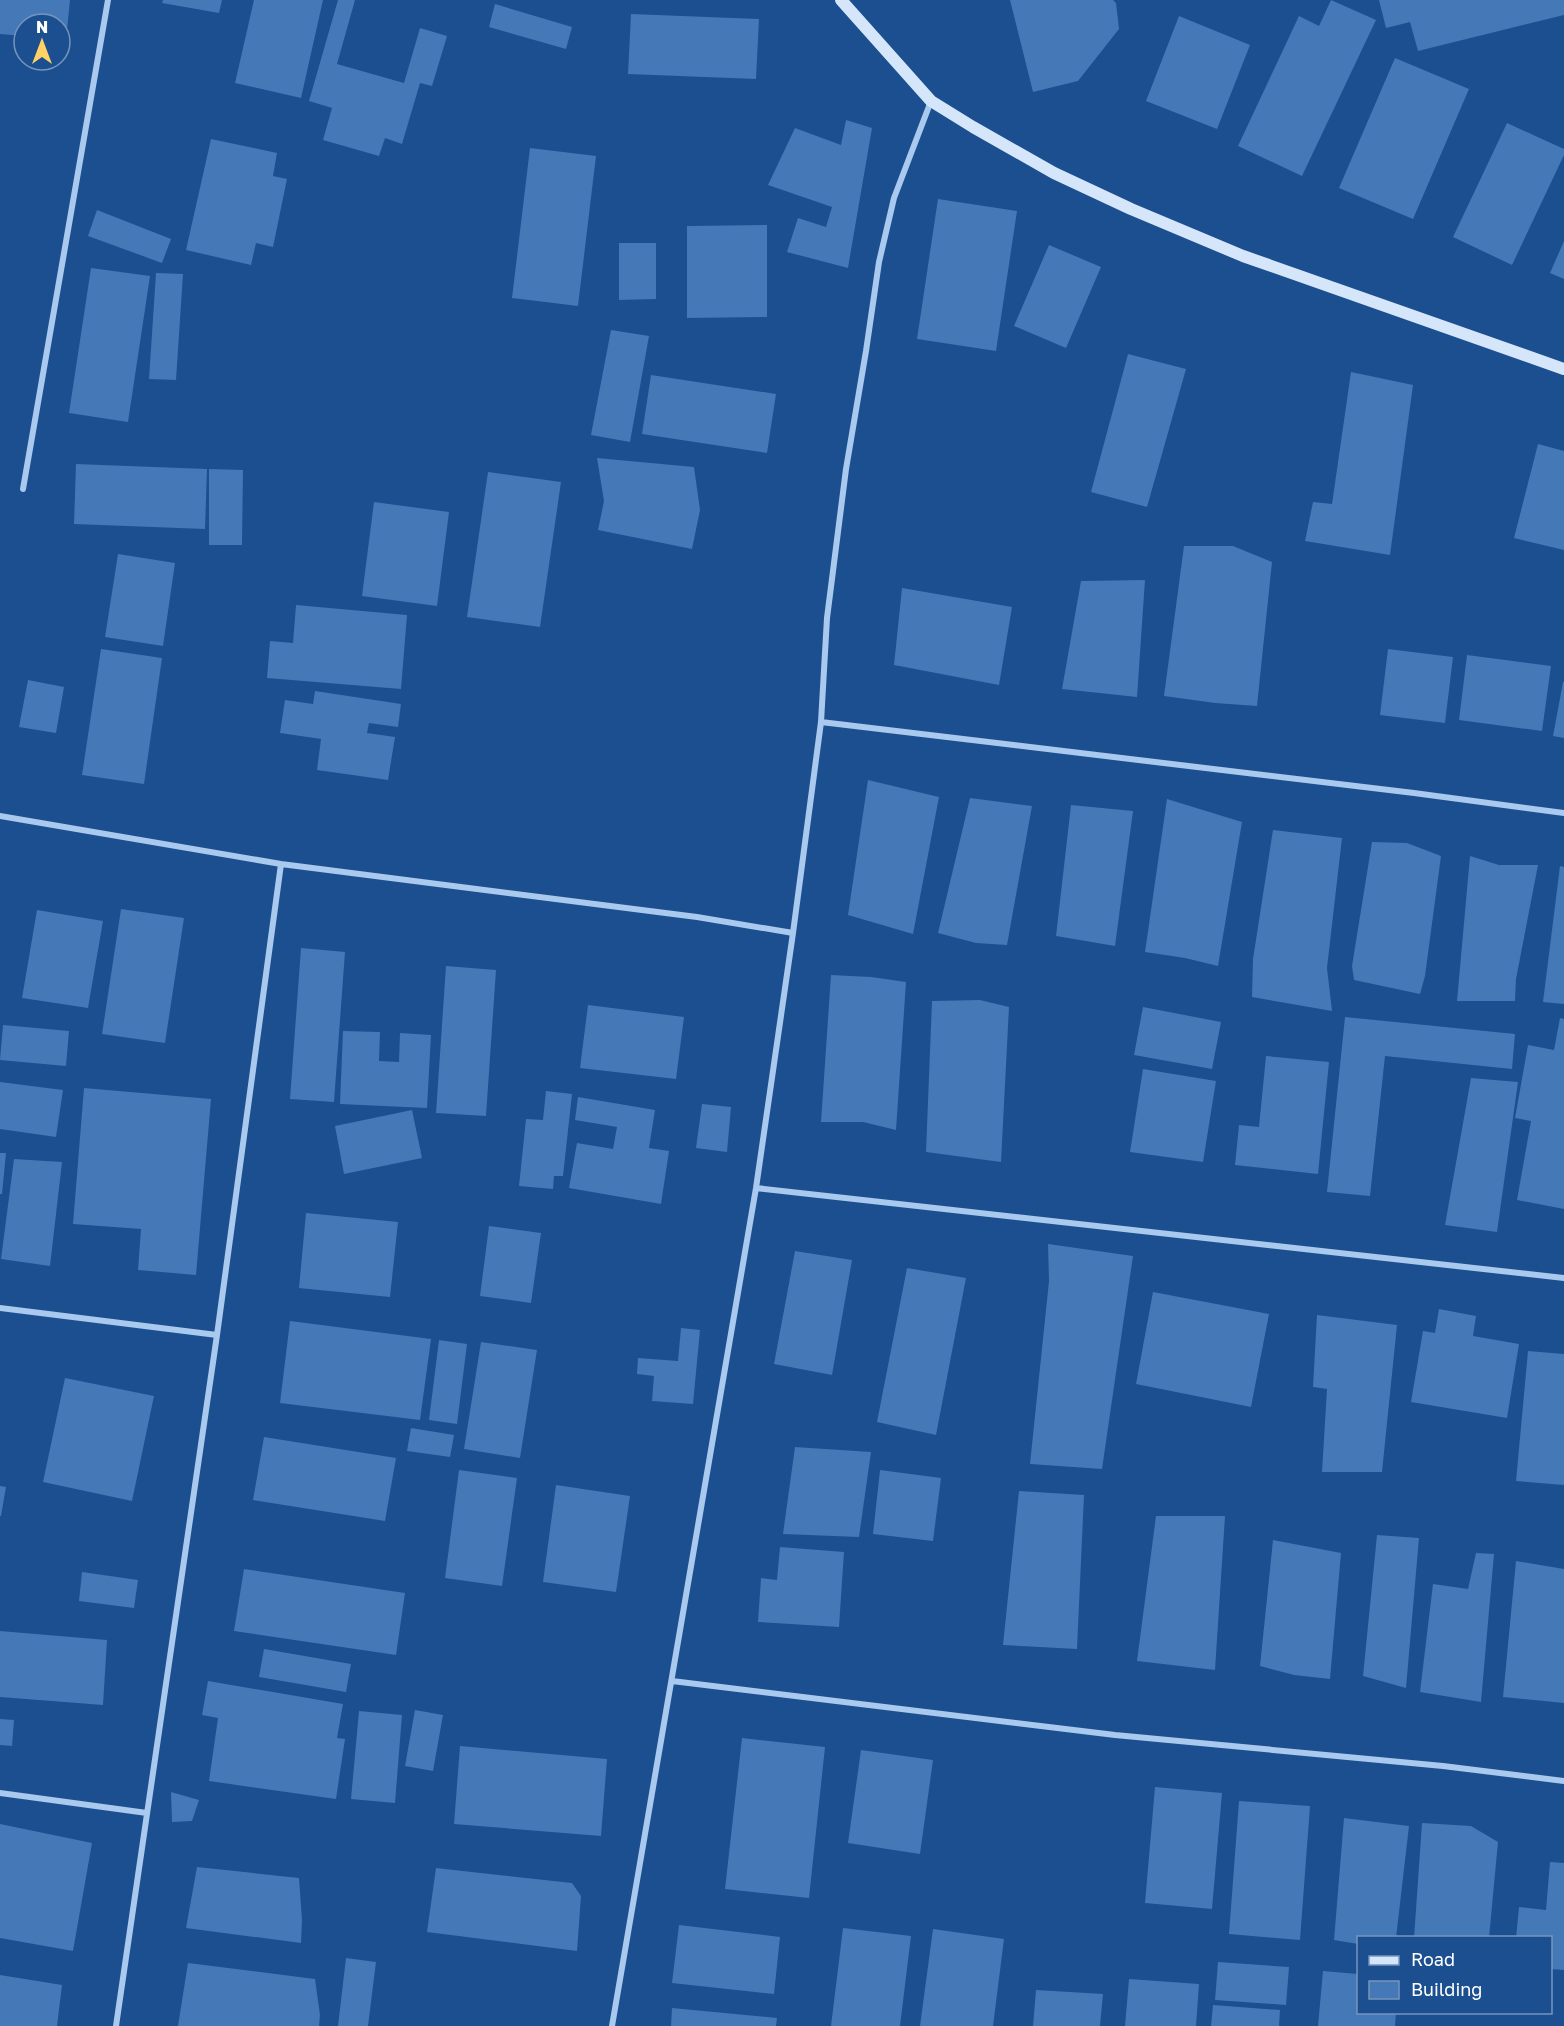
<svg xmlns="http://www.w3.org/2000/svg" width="1564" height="2026" font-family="'Golos Text',sans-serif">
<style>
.building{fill:#4478b7}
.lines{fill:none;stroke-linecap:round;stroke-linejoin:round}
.street{stroke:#a9c9ee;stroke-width:6}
.secondary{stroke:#d6e6fa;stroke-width:12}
</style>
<rect width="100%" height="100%" fill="#1b4f8f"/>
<path class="building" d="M0 0H70L66 40H60V24H24V36L0 34Z
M163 0H222L219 13 162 3Z
M254 0H323L301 98 235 83Z
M338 0H355L337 64 404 83 420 28 447 36 432 86 420 83 402 144 385 138 379 156 323 140 332 108 309 101Z
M1010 0H1113L1116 3 1119 29 1078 81 1033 92Z
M1331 0 1376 20 1302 176 1238 146 1299 16 1319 26Z
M1379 0H1564V15L1418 51 1410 22 1386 28Z
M495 4 572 27 566 49 489 27Z
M631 14 759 19 756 79 628 74Z
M1179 16 1250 45 1217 129 1146 101Z
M1395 58 1469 89 1413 219 1339 188Z
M846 120 872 128 848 268 787 252 798 218 826 227 832 207 768 185 795 128 841 145Z
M1507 123 1564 149V155L1512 265 1453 237Z
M211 139 277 153 273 176 287 179 273 247 256 243 251 265 186 250Z
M530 148 596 156 578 306 512 298Z
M938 199 1017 211 996 351 917 339Z
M97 210 171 239 162 263 88 236Z
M767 225V317L687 318V226Z
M1564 241V279L1550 273Z
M619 243H656V299L619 300Z
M1049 245 1101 267 1066 348 1014 326Z
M91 268 150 276 128 422 69 413Z
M156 273 183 274 176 380 149 379Z
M611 330 649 336 630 442 591 435Z
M1128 354 1186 369 1147 507 1091 492Z
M1351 372 1413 385 1390 555 1305 541 1313 502 1332 504Z
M651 375 776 394 767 453 642 434Z
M1538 444 1564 451V550L1514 538Z
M597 458 694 467 700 510 692 549 598 530 604 501Z
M76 464 207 469 205 529 74 524Z
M209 469 243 470 242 545H209Z
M488 472 561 482 540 627 467 617Z
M374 502 449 512 437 606 362 596Z
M1184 546H1233L1272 562 1257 706 1215 703 1164 696Z
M118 554 175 563 163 646 105 637Z
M1145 580 1137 697 1062 689 1081 581Z
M902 588 1012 607 999 685 894 665Z
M296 605 407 615 401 689 267 678 270 641 293 643Z
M101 649 162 658 144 784 82 775Z
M1388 649 1453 657 1445 723 1380 715Z
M1467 655 1551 666 1542 731 1459 720Z
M28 680 64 687 56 733 19 727Z
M1563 682H1564V738L1553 736Z
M315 691 401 704 398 727 369 723 367 733 395 737 388 780 317 770 321 739 280 733 285 700 313 704Z
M868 780 939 797 913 934 848 915Z
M970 798 1032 806 1007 945 976 943 938 933Z
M1167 799 1242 822 1218 966 1185 958 1145 952Z
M1071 805 1133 811 1115 946 1056 936Z
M1273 830 1342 838 1327 968 1332 1011 1252 997 1253 959Z
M1372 842 1407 843 1441 856 1425 976 1420 994 1354 980 1352 966Z
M1470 856 1499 865H1538L1516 979 1515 1001H1457Z
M1560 866 1564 867V1004L1543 1002Z
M121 909 184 918 165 1043 102 1034Z
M37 910 103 921 88 1008 22 998Z
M301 948 345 952 334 1102 290 1099Z
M446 966 496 970 486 1116 436 1113Z
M831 975 871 977 906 982 896 1130 863 1122H821Z
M980 1000 1009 1007 1001 1162 926 1152 932 1001Z
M588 1005 684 1017 676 1079 580 1068Z
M1143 1007 1221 1022 1212 1069 1134 1055Z
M1345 1017 1515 1034 1512 1069 1385 1056 1370 1196 1327 1192Z
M1560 1018 1564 1019V1209L1517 1200 1531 1121 1515 1118 1528 1045 1554 1050Z
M3 1025 69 1031 66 1066 0 1060Z
M343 1031 380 1032 379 1061 399 1062 400 1033 431 1035 427 1108 340 1104Z
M1266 1056 1329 1062 1318 1174 1235 1165 1239 1125 1259 1127Z
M1143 1069 1216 1081 1203 1162 1130 1152Z
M1471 1078 1518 1082 1497 1232 1445 1225Z
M0 1082 63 1090 56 1137 0 1129Z
M84 1088 211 1099 196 1275 138 1270 141 1229 73 1224Z
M546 1091 572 1094 563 1176H554L553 1189 519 1186 526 1119 543 1120Z
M578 1097 655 1110 649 1148 669 1151 661 1204 569 1188 577 1143 613 1149 617 1127 575 1120Z
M702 1104 731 1107 727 1152 696 1148Z
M412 1110 422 1158 344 1174 335 1126Z
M0 1153H6L2 1194H0Z
M14 1159 62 1162 50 1266 1 1259Z
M306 1213 398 1222 390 1297 299 1288Z
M489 1226 541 1233 531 1303 480 1296Z
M1048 1244 1133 1256 1102 1469 1030 1464 1049 1281Z
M795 1251 852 1260 832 1375 774 1364Z
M907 1268 966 1278 936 1435 877 1422Z
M1153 1292 1269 1314 1251 1407 1136 1384Z
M1439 1309 1476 1316 1473 1336 1519 1344 1507 1418 1411 1402 1423 1331 1435 1333Z
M1317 1315 1397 1325 1382 1472H1322L1327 1389 1313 1387Z
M290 1321 431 1339 420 1420 280 1403Z
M681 1328 700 1330 693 1404 652 1401 654 1376 637 1374 638 1358 678 1361Z
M439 1340 467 1344 457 1424 429 1420Z
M481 1342 537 1350 520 1458 464 1449Z
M1528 1351 1564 1354V1485L1516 1481Z
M65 1378 154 1396 132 1501 43 1482Z
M411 1428 454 1435 450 1457 407 1451Z
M264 1437 396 1458 385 1521 253 1500Z
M795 1447 871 1452 859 1537 783 1534Z
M459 1470 517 1478 502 1586 445 1578Z
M880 1470 941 1478 933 1541 873 1534Z
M556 1485 630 1496 616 1592 543 1582Z
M0 1486 6 1487 1 1516H0Z
M1019 1491 1084 1495 1077 1649 1003 1645Z
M1156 1516H1225L1215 1670 1137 1661Z
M1377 1535 1419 1538 1406 1688 1363 1676Z
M1273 1540 1341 1553 1330 1679 1294 1675 1260 1666Z
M780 1547 844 1552 839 1627 758 1622 761 1578 777 1580Z
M1476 1553 1494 1554 1481 1702 1420 1692 1433 1584 1468 1589Z
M1516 1561 1564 1569V1703L1503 1697Z
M244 1569 405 1593 396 1655 234 1631Z
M82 1572 138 1580 134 1608 79 1601Z
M0 1631 107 1640 103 1705 0 1697Z
M264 1649 351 1664 346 1692 259 1677Z
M208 1681 343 1704 337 1738 345 1739 336 1799 209 1781 218 1718 202 1715Z
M415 1710 443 1715 433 1771 405 1766Z
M359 1711 402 1715 395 1803 351 1799Z
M0 1719 14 1720 12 1746 0 1745Z
M742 1738 825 1747 809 1898 725 1889Z
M460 1746 607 1759 601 1836 454 1824Z
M861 1750 933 1760 920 1854 848 1843Z
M1155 1787 1222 1793 1212 1909 1145 1903Z
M171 1792 199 1800 192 1821 172 1822Z
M1239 1801 1310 1806 1300 1940 1229 1934Z
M1344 1818 1409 1826 1396 1938H1358V1944L1334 1940Z
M1422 1823 1471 1826 1498 1842 1489 1938H1414Z
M0 1824 92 1843 73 1951 0 1938Z
M1550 1862 1564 1863V1970L1550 1969V1938H1516L1519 1907 1546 1910Z
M197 1867 299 1878 302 1920 301 1943 186 1928Z
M436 1868 572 1883 581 1896 577 1951 427 1932Z
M679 1925 780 1937 774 1994 672 1983Z
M843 1928 911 1936 900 2026H831Z
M933 1929 1004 1939 993 2026H920Z
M346 1958 376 1962 368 2026H338Z
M1218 1962 1289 1967 1286 2005 1215 2000Z
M188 1963 315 1979 320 2015 319 2026H178Z
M1323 1971 1358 1974V2012H1396L1395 2026H1318Z
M0 1975 62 1985 57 2026H0Z
M1129 1979 1199 1984 1196 2026H1125Z
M1036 1990 1103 1994 1100 2026H1033Z
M1213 2005 1280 2010 1279 2026H1211Z
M672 2008 777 2018 776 2026H671Z"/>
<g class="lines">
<path class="street" d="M23 489 108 0
M821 722 1414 793 1564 813
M0 816 281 864 697 917 793 933 821 722 827 618 846 469 866 351 879 262 894 198 931 101
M756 1188 1564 1278
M0 1308 217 1335
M672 1681 1115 1735 1443 1766 1564 1781
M0 1793 147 1813
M116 2026 217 1335 281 864
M612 2026 756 1188 793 933"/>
<path class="secondary" d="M841 0 931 101 973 127 1054 173 1131 209 1243 256 1564 369"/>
</g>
<rect x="1357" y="1936" width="195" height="78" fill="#1b4f8f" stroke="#7695bc" stroke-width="1.5"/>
<rect x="1369" y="1956" width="30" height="9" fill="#d6e6fa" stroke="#7695bc" stroke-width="1.5"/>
<text x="1411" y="1966" font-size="18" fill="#ffffff">Road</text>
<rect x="1369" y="1981" width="30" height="18" fill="#4478b7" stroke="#7695bc" stroke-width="1.5"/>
<text x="1411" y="1996" font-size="18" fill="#ffffff">Building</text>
<g transform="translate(42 42)"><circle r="28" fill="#1b4f8f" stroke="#7695bc" stroke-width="1.5"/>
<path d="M0-4.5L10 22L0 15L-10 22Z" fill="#ffd166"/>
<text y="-9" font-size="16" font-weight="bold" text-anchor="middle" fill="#ffffff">N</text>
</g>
</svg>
